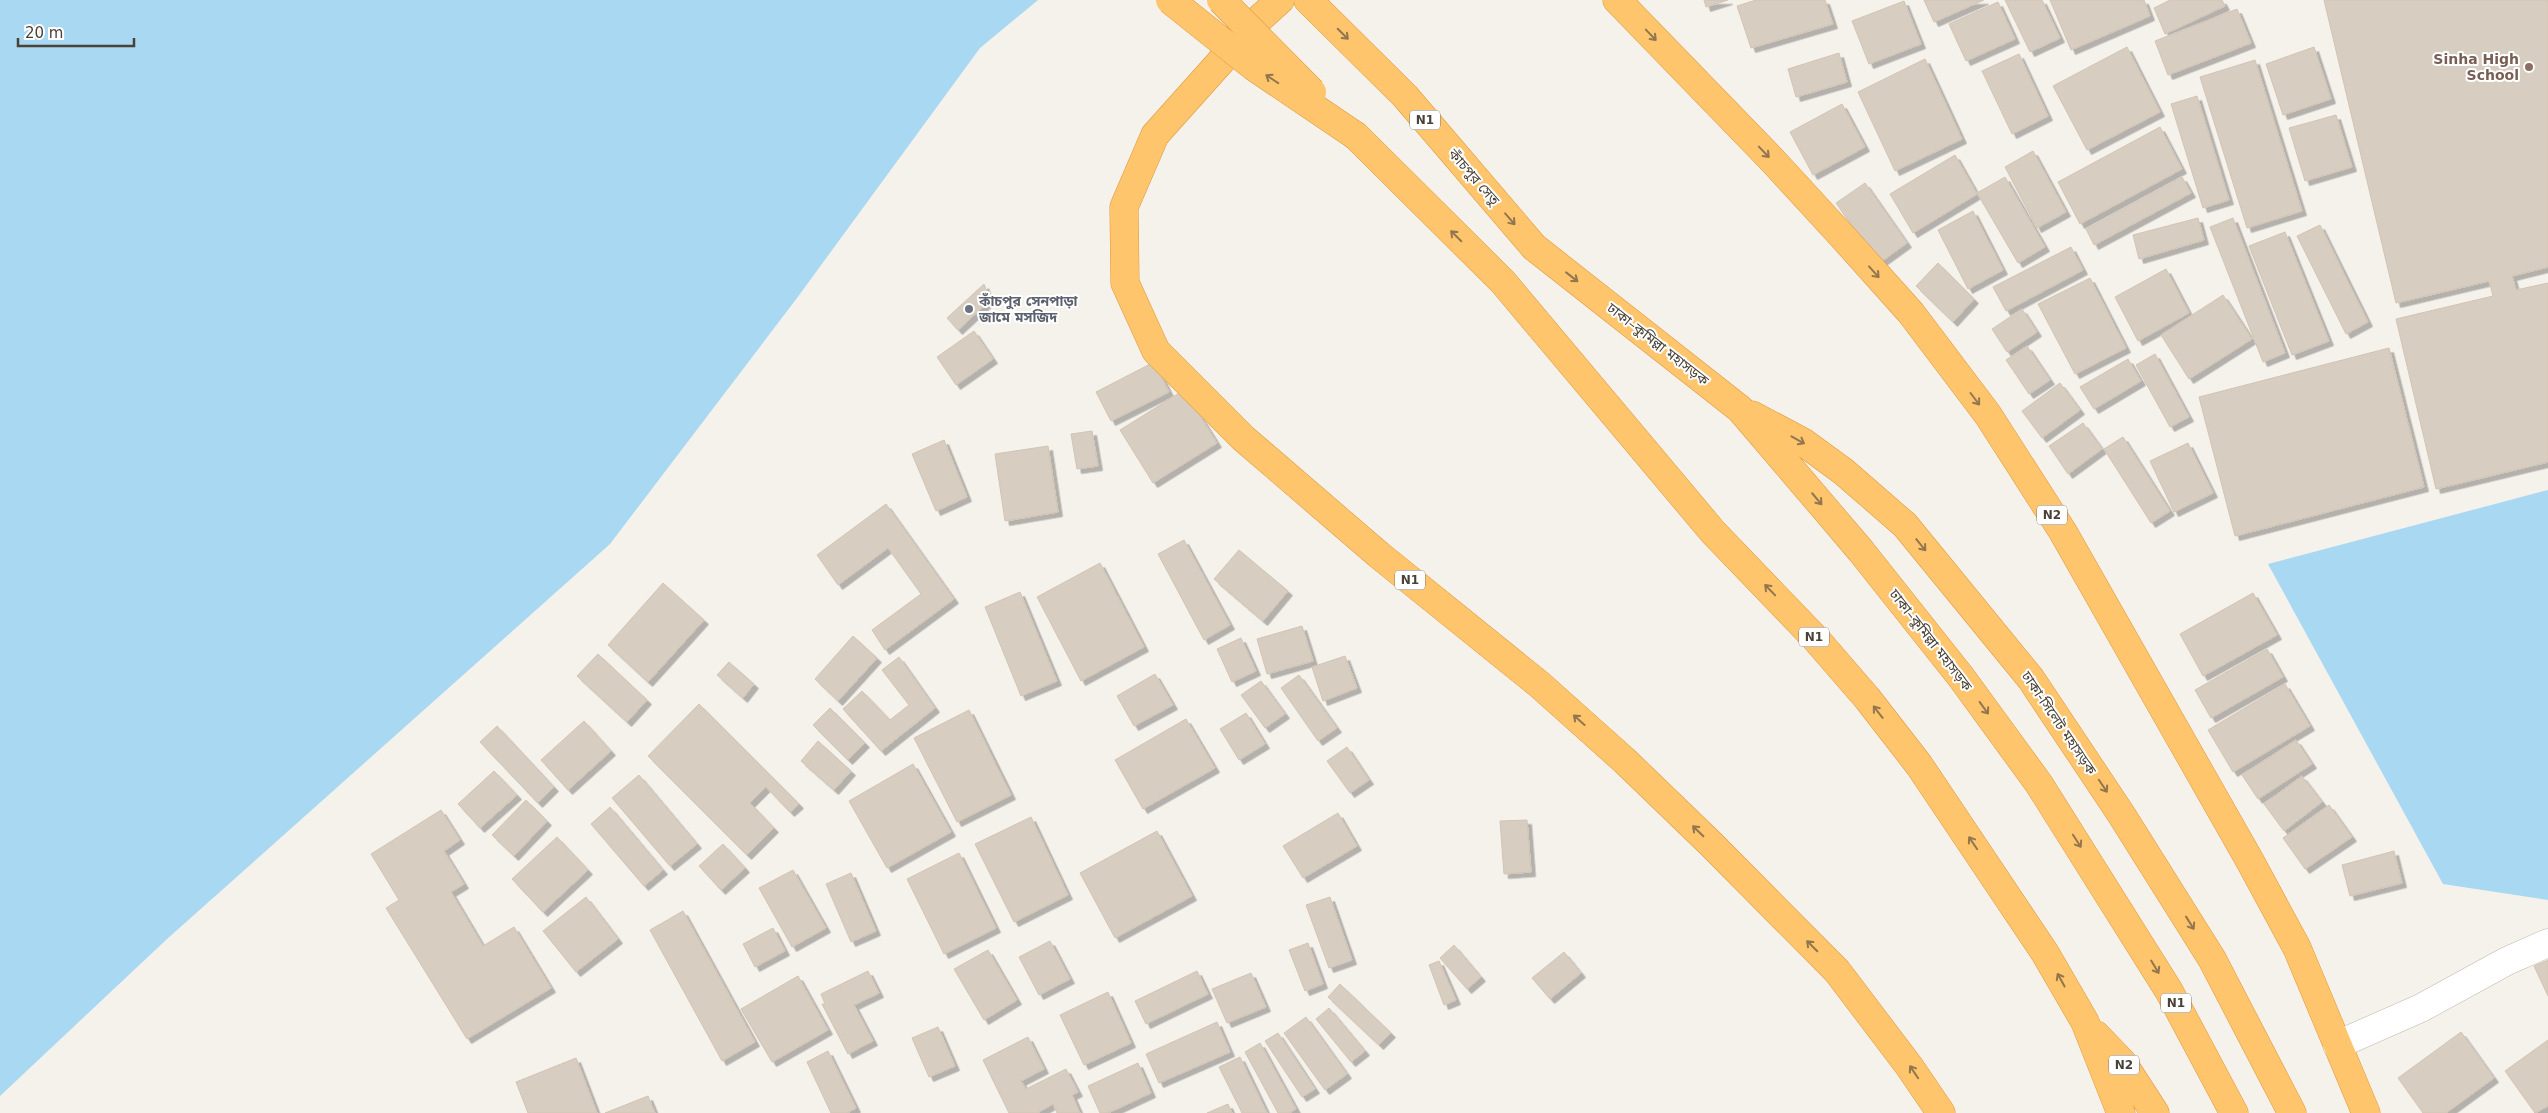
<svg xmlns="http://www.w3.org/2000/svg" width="2548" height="1113" font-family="'DejaVu Sans','Noto Sans Bengali',sans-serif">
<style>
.water{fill:#a8d8f2}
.building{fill:#d7cdc0;stroke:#d2c4b3;filter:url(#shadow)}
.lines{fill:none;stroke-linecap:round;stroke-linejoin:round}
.minor-casing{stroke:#c1b9ad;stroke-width:29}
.highway-casing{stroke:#df983b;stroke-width:29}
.minor{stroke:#fff;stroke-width:28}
.highway{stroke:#ffc56d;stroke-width:28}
.highway-bridge-casing{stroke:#df983b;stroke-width:29;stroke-linecap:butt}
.highway-bridge{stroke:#ffc56d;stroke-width:28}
.oneway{stroke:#92764d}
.education-dot{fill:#8d6e63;stroke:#fff;stroke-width:2}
.worship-dot{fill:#6b7280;stroke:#fff;stroke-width:2}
.labels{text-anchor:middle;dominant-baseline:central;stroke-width:4;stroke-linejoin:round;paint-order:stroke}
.shield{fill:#fff;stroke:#807b74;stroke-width:1}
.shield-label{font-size:12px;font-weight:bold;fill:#4a4238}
.education-label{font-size:14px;font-weight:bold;fill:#785e54;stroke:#fff;text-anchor:end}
.street-label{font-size:14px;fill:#4a4238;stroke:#fff}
.worship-label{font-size:14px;font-weight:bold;fill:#5b616d;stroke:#fff;text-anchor:start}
</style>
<defs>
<filter id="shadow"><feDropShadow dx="4.5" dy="4.5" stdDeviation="0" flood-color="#0004"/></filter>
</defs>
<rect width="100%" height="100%" fill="#f5f1eb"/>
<path class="water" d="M0 0H1038L980 48 797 298 610 544 167 939 0 1096Z
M2548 490V900L2443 884 2268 564Z"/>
<path class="building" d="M1704 0H1728L1706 7Z
M1756 0H1825L1833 24 1751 48 1737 6Z
M1924 0H1984L1934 22Z
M2005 0H2042L2060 38 2030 52Z
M2050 0H2144L2150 16 2071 50Z
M2170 0H2222L2225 6 2165 34 2154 8Z
M2324 0H2548V267L2512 276 2516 290 2548 283V462L2436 489 2396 319 2493 296 2489 281 2396 303Z
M1904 1 1921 44 1869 64 1852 21Z
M1998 2 2015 39 1966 61 1949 24Z
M2237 9 2251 43 2168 75 2155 41Z
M2127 47 2160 112 2087 150 2053 86Z
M2314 47 2331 99 2283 115 2266 64Z
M1839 53 1847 82 1796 97 1788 69Z
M2019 54 2048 116 2012 134 1982 71Z
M1925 59 1962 139 1895 171 1858 92Z
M2255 60 2302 211 2247 228 2200 77Z
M2197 96 2229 200 2203 208 2171 104Z
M1842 104 1865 147 1813 175 1790 132Z
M2336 115 2352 167 2305 181 2289 128Z
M2160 127 2182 169 2080 224 2058 182Z
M2033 151 2066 212 2037 228 2005 167Z
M1955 155 1977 194 1913 233 1890 194Z
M2005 177 2045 247 2018 263 1977 193Z
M2182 177 2191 193 2094 245 2086 229Z
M1865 183 1907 243 1878 264 1836 203Z
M1973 211 2003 270 1968 289 1938 230Z
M2198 218 2204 240 2139 259 2133 235Z
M2233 218 2285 353 2263 362 2210 227Z
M2320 225 2368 322 2346 334 2297 236Z
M2285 232 2329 341 2292 355 2249 246Z
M2071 247 2083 270 2006 311 1993 287Z
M1938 263 1974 299 1953 322 1916 286Z
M2166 269 2189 313 2138 341 2115 297Z
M2090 278 2126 348 2075 374 2038 304Z
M984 284 990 300 958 330 947 318Z
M2223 295 2252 339 2189 379 2161 335Z
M2022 309 2037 332 2007 352 1992 329Z
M974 331 993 359 956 385 937 357Z
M2027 346 2050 380 2029 394 2006 360Z
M2389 348 2424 487 2235 536 2199 397Z
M2155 354 2189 417 2170 427 2136 365Z
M2128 359 2141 381 2094 409 2080 387Z
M1154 362 1169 392 1111 421 1096 392Z
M2060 383 2080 410 2042 438 2022 411Z
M1184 390 1217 443 1153 483 1120 430Z
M2083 423 2102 449 2068 474 2049 446Z
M1092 431 1098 466 1077 469 1071 434Z
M2123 437 2170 511 2151 523 2104 449Z
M944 440 967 497 936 511 912 454Z
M2188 443 2213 493 2174 512 2150 461Z
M1048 446 1058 512 1005 521 995 454Z
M886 504 954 599 885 650 872 630 921 594 888 548 838 585 817 555Z
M1184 540 1230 625 1204 640 1158 554Z
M1239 550 1288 591 1263 621 1214 579Z
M1100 563 1144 647 1081 681 1037 597Z
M663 583 704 620 648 682 608 645Z
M1020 592 1057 681 1021 696 985 607Z
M2253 593 2277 635 2203 676 2180 634Z
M1302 626 1313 661 1267 674 1257 639Z
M853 636 877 658 838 701 815 679Z
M1241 638 1256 671 1232 682 1217 649Z
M2267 649 2283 677 2211 718 2195 690Z
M598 654 647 700 627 722 577 676Z
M1345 656 1357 688 1323 701 1312 667Z
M899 657 935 708 881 751 843 709 862 691 890 720 909 705 882 670Z
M729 662 754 684 743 698 717 675Z
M1155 674 1173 705 1134 726 1117 696Z
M1299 675 1337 728 1318 741 1281 688Z
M1261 681 1285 714 1265 728 1241 695Z
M2285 684 2310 726 2233 772 2208 730Z
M699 704 799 804 790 812 766 787 750 803 774 828 747 855 648 756Z
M830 708 865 743 848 760 813 725Z
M969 710 1011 795 957 822 914 738Z
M1246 713 1265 744 1239 760 1220 729Z
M1186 719 1215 768 1143 809 1115 760Z
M584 721 611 751 568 790 541 760Z
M497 726 554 787 538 803 480 742Z
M2296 740 2312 764 2258 799 2242 775Z
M818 741 851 771 834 790 801 761Z
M1347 747 1369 780 1350 793 1327 761Z
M913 764 951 832 887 868 849 801Z
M494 771 517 795 480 828 458 804Z
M639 775 697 844 670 866 612 798Z
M2302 776 2322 802 2284 831 2264 804Z
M526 800 547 821 514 856 492 835Z
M2329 805 2352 837 2305 869 2283 838Z
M610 807 663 870 644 886 591 824Z
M441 810 460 840 444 851 464 884 451 892 483 946 514 927 551 988 467 1039 386 908 399 900 371 854Z
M1338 813 1357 846 1303 878 1283 846Z
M1031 817 1068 895 1014 922 975 844Z
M1527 820 1531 872 1504 874 1500 821Z
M1157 831 1192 896 1115 938 1080 873Z
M557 837 588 870 543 912 512 879Z
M723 844 745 868 721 890 699 866Z
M2394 851 2402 883 2350 896 2342 865Z
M959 853 996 928 944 954 907 879Z
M793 870 826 928 792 947 759 888Z
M851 873 876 931 851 942 826 884Z
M586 897 618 939 576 972 543 931Z
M1330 897 1352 960 1329 968 1306 905Z
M683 911 755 1042 722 1061 650 930Z
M773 928 785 951 755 967 743 944Z
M1050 941 1070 979 1039 995 1019 957Z
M1308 943 1323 984 1305 991 1289 950Z
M1454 945 1481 977 1467 989 1440 958Z
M988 950 1017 1000 984 1020 954 969Z
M1564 952 1581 973 1550 999 1532 978Z
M2548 960V996L2534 966Z
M1439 961 1456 1000 1444 1005 1429 965Z
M868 971 879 993 854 1005 873 1041 848 1054 822 1004H825L821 994Z
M1197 971 1208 994 1146 1024 1135 1001Z
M1251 973 1266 1007 1227 1023 1212 989Z
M798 976 828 1030 772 1062 741 1009Z
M1340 984 1391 1033 1379 1045 1328 997Z
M1108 992 1131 1043 1084 1065 1060 1015Z
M1329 1008 1365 1051 1351 1062 1316 1019Z
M1306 1017 1347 1074 1325 1090 1284 1033Z
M1217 1022 1230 1052 1159 1083 1146 1054Z
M938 1027 955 1066 929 1077 912 1038Z
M2461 1032 2494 1078 2446 1113H2423L2398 1078Z
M1278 1033 1315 1089 1302 1097 1265 1041Z
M1028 1037 1044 1069 1021 1081 1026 1089 1066 1069 1078 1092 1072 1095 1080 1113H1057L1053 1104 1037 1113H1009L983 1060Z
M2548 1040V1106L2535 1113 2505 1071Z
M1260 1043 1296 1109 1289 1113H1278L1245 1052Z
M828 1051 856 1108 847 1113H831L807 1062Z
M1240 1057 1267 1113H1242L1219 1067Z
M576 1058 597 1113H528L516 1082Z
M1138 1063 1151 1093 1108 1113H1100L1088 1086Z
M648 1096 655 1113H605Z
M1228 1104 1232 1113H1207Z"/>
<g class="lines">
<defs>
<path id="minor" d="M2337 1045 2421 1008 2507 961 2548 943"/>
<path id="highway" d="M1280 0 1257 21 1155 135 1124 207 1125 283 1156 351 1243 438 1379 555 1540 685 1625 761 1711 844 1837 971 1909 1066 1941 1113
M1308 0 1405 96 1534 247 1740 409 1861 551 1961 677 2039 784 2169 991 2234 1113
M1617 0 1774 162 1842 236 1911 313 1988 415 2063 532 2250 861 2297 948 2366 1113
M1356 136 1503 282 1713 532 1815 638 1867 698 1919 765 2045 953 2085 1022 2121 1113
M1752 415 1803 442 1844 472 1905 525 2031 679 2121 814 2212 959 2292 1113
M2096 1035 2122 1062 2155 1113"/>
</defs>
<use href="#minor" class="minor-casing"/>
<use href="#highway" class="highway-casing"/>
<use href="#minor" class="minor"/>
<use href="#highway" class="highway"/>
<defs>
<path id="highway-bridge" d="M1170 0 1254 67 1356 136
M1221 0 1312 92"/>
</defs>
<use href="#highway-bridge" class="highway-bridge-casing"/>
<use href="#highway-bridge" class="highway-bridge"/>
</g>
<defs><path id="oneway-shaft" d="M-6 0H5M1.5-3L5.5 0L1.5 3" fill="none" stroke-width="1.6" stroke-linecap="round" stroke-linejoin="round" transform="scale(1.25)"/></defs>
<g class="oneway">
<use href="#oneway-shaft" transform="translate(1343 34) rotate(45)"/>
<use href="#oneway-shaft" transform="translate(1651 35) rotate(46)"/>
<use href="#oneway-shaft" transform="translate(1272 79) rotate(-146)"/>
<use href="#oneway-shaft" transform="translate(1764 152) rotate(46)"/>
<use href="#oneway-shaft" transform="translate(1510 219) rotate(49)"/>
<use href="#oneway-shaft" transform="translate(1456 236) rotate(-135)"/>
<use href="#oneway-shaft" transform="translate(1874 272) rotate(48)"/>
<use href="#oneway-shaft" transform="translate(1572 277) rotate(38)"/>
<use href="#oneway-shaft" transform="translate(1975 399) rotate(53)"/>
<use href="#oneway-shaft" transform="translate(1798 440) rotate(29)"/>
<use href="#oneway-shaft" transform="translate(1817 499) rotate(50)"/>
<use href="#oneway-shaft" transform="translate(1921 545) rotate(51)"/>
<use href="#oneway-shaft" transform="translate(1770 590) rotate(-134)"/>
<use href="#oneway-shaft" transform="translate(1984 708) rotate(54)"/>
<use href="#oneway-shaft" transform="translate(1878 712) rotate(-128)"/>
<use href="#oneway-shaft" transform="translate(1579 720) rotate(-138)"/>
<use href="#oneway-shaft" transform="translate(2103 786) rotate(56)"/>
<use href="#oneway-shaft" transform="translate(1698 831) rotate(-136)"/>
<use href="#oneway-shaft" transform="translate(2077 841) rotate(57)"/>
<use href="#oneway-shaft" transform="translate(1973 843) rotate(-124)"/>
<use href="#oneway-shaft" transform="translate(2190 923) rotate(58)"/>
<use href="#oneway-shaft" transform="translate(1812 946) rotate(-135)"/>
<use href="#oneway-shaft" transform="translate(2155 967) rotate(59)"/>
<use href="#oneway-shaft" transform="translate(2061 980) rotate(-119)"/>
<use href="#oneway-shaft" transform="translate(1914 1072) rotate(-124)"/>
</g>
<circle class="education-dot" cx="2529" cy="67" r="5"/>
<circle class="worship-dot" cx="969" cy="309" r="5"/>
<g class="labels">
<g class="shield">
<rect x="1410" y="110.5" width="30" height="19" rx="4"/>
<rect x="2037" y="505.5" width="30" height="19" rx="4"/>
<rect x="1395" y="570.5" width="30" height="19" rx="4"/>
<rect x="1799" y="627.5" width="30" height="19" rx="4"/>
<rect x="2161" y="993.5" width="30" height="19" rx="4"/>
<rect x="2109" y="1055.5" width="30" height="19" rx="4"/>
</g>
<g class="shield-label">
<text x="1425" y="120">N1</text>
<text x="2052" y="515">N2</text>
<text x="1410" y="580">N1</text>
<text x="1814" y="637">N1</text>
<text x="2176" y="1003">N1</text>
<text x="2124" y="1065">N2</text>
</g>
<g class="education-label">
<text x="2519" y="59">Sinha High<tspan x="2519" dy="16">School</tspan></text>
</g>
<g class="street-label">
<text transform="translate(1474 177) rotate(49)">কাঁচপুর সেতু</text>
<text transform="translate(1658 344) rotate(38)">ঢাকা–কুমিল্লা মহাসড়ক</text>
<text transform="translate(1931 640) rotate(52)">ঢাকা–কুমিল্লা মহাসড়ক</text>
<text transform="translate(2059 723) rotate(56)">ঢাকা-সিলেট মহাসড়ক</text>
</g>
<g class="worship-label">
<text x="979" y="301">কাঁচপুর সেনপাড়া<tspan x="979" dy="16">জামে মসজিদ</tspan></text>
</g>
</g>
<path d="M18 38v8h116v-8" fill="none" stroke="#4a4238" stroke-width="2.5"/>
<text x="25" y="38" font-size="15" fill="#4a4238" stroke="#ffffff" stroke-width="4" paint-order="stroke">20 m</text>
</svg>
